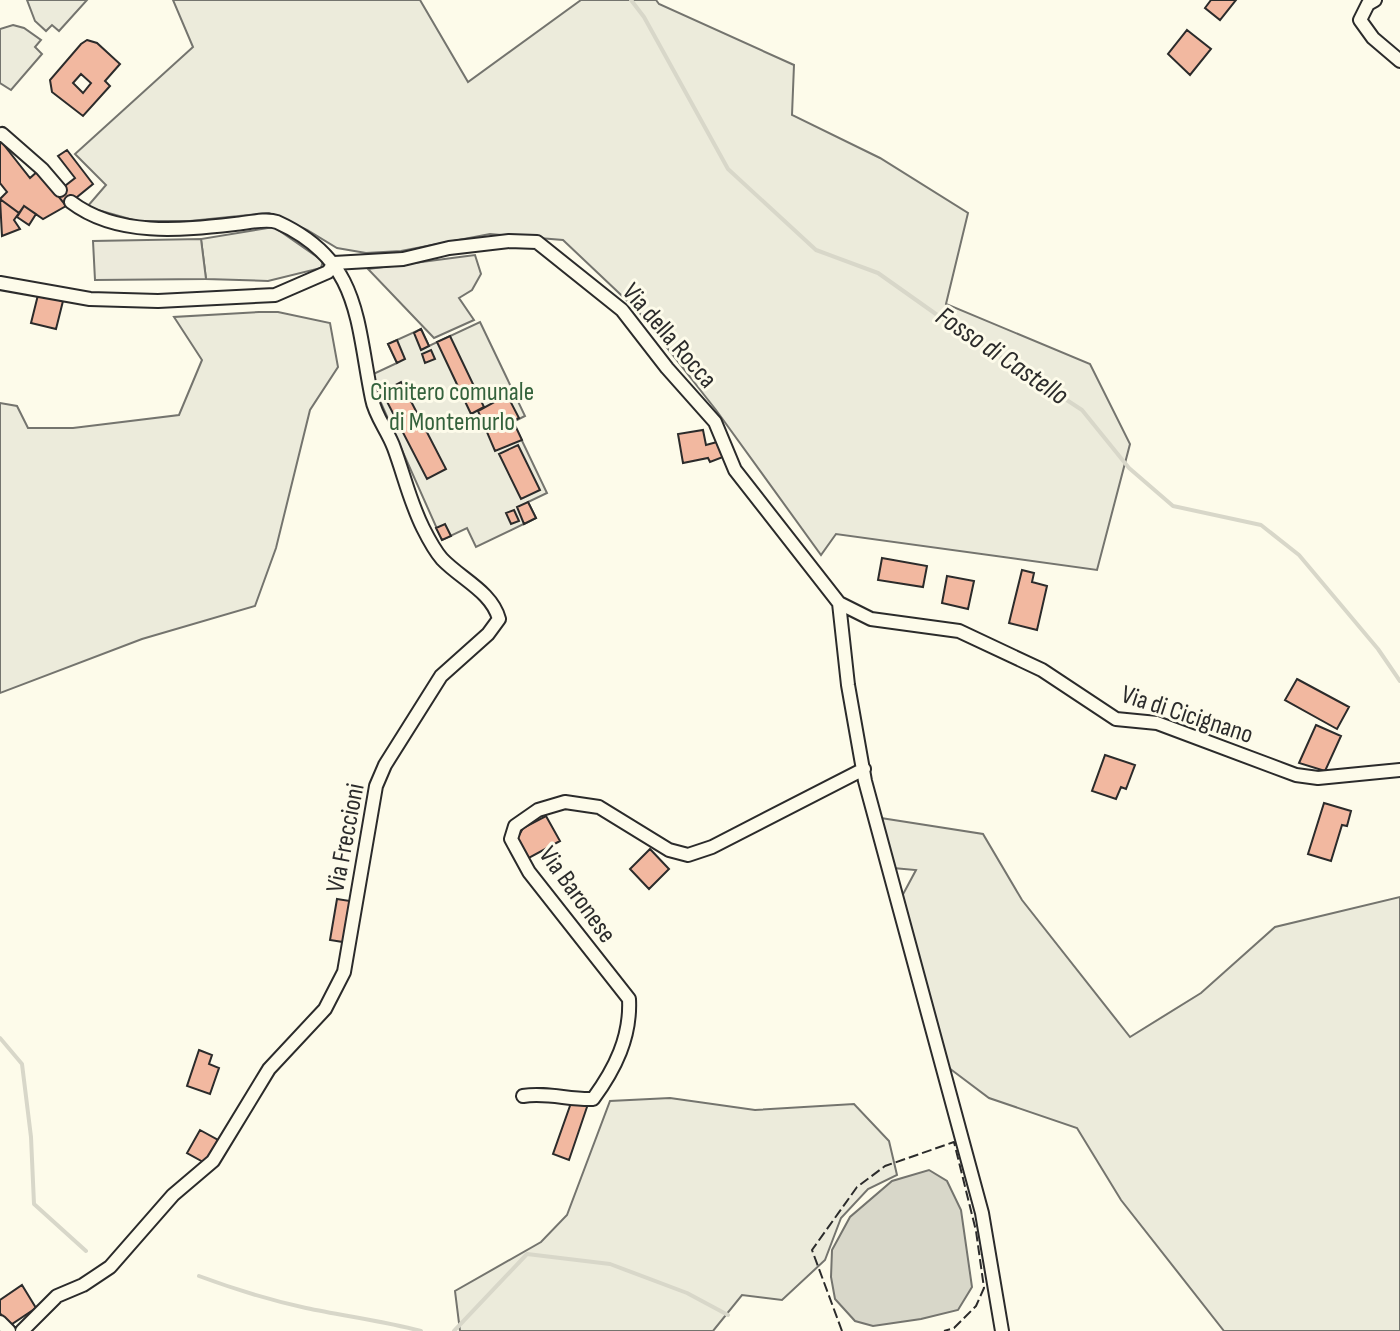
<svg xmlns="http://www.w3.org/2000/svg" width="1400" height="1331" font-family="'Sofia Sans Condensed',sans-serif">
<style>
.green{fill:#ecebdb;stroke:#74746e;stroke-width:2}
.parking{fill:#eceadb;stroke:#74746e;stroke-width:2}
.water{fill:#d8d7c9;stroke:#74746e;stroke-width:2}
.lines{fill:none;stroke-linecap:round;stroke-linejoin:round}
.stream{stroke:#d8d7c9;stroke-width:4}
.building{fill:#f2b8a0;stroke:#2b2b2b;stroke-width:2;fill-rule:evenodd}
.street-casing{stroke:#2b2b2b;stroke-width:16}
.street{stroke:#fdfbea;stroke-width:12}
.fence{stroke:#2b2b2b;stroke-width:2;stroke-dasharray:10 4;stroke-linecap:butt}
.labels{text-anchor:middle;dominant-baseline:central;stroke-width:6;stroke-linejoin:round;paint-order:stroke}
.street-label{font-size:26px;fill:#2b2b2b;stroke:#fdfbea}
.park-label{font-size:26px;fill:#34623c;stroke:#fdfbea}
.water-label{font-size:28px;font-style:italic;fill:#2b2b2b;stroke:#fdfbea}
</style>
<rect width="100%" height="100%" fill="#fdfbea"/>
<path class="green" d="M27 0H87L59 31 52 25 46 31 35 21Z
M173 0H420L468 82 581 0H656L659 4 794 65 792 115 880 158 968 213 946 304 1090 364 1130 444 1097 570 836 534 821 555 716 410 638 311 563 240 490 234 401 251 366 253 337 248 307 230 269 213 190 221H137L87 207 106 185 75 154 193 47Z
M13 25 24 28 41 40 35 47 42 54 11 90 0 83V29Z
M274 227 323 261 321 268 268 281 206 279 201 239Z
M259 312H278L330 323 338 367 310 410 276 548 255 606 142 639 0 693V403L17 406 28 428H73L179 415 202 360 174 317Z
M480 322 525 416 513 422 547 493 528 502 536 518 476 547 467 528 442 540 369 376 397 363 388 344 421 329 429 346Z
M881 818 983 834 1022 900 1130 1037 1201 993 1275 927 1400 897V1331H1224L1121 1200 1077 1128 989 1098 949 1068 901 898 916 870 893 868Z
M670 1098 755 1110 854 1104 889 1141 897 1175 868 1189 841 1218 825 1260 782 1300 742 1295 713 1331H460L455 1291 541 1242 567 1215 610 1101Z"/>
<path class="parking" d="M201 239 206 279 95 280 93 241Z
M475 255 481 274 472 290 459 298 474 320 434 338 368 269Z"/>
<path class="water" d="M929 1170 947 1181 961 1210 972 1287 958 1310 921 1319 873 1326 855 1321 835 1299 831 1277 832 1250 850 1217 892 1181Z"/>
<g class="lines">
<path class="stream" d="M631 0 644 17 728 169 816 250 878 273 950 324 1082 410 1129 468 1173 506 1261 525 1299 555 1378 649 1400 681
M0 1038 22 1064 31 1137 34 1204 86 1251
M199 1276C234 1289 269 1300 306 1308 344 1316 383 1321 421 1331
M454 1331 527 1254 610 1264 687 1293 728 1315"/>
</g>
<path class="building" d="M1211 0H1236L1220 20 1205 8Z
M1187 30 1211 49 1190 75 1168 54Z
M87 40 97 43 120 64 105 81 110 86 83 116 52 92 50 80 81 44ZM81 74 91 83 83 93 73 83Z
M0 140 30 178 38 171 66 206 43 219 24 206 19 213 0 199 7 192 0 183Z
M67 150 93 184 66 206 56 193 75 178 58 156Z
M0 199 19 213 14 220 20 229 2 236Z
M24 206 36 214 29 225 17 217Z
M38 295 63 301 56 329 31 323Z
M421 329 429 346 421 350 414 333Z
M450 336 484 407 471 414 437 342Z
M397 340 405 359 397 363 388 344Z
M431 350 435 359 425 363 422 354Z
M401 382 446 469 427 479 382 392Z
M507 395 519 418 513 421 522 440 495 451 478 411Z
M703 430 706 445 717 442 723 457 710 462 708 458 683 463 678 434Z
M518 445 540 490 521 499 499 454Z
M528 502 536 518 524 524 517 507Z
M514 510 519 521 511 524 506 513Z
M445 524 451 536 442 540 436 528Z
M882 558 927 566 923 587 878 580Z
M1022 570 1034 573 1032 582 1047 586 1037 630 1009 623Z
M947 576 974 581 968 609 942 603Z
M1297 679 1349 707 1337 729 1285 700Z
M1316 725 1341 736 1325 771 1299 763Z
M1105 755 1135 765 1126 789 1121 787 1116 799 1092 791Z
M1324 803 1351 811 1347 826 1342 825 1331 861 1308 854Z
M546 816 560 841 527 859 517 839 523 828Z
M650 849 669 869 649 889 630 869Z
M337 899 350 901 343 942 330 940Z
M199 1050 212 1055 209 1064 219 1068 210 1094 187 1086Z
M571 1103 588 1104 569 1160 553 1154Z
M200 1130 218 1140 205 1163 187 1153Z
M22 1285 36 1308 9 1326 0 1313V1300Z"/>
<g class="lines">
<defs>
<path id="street" d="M1375 0 1368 4 1360 20 1373 38 1400 61
M0 135 2 134 42 169 60 190
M0 283 90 299 158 301 275 295 328 272 334 263 403 259 449 248 509 241 537 242 622 310 667 368 715 422 735 470 839 603 871 619 959 631 1042 670 1116 719 1157 723 1296 775 1318 778 1400 770
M839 603 848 685 865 781 982 1213 1002 1331
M523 1096C547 1092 569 1100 593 1099 615 1069 631 1037 629 999L529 872 511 839 515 826 538 810 565 802 599 807 669 850 688 855 712 847 864 769
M0 1322 9 1331
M22 1331 57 1296 83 1285 110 1267 173 1195 213 1161 269 1069 325 1009 344 972 376 786 385 765 441 676 488 634 499 619C492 592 461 579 442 559 435 551 428 538 423 528 410 502 404 475 394 448 388 431 375 416 372 399 356 321 361 260 277 222 266 218 247 223 235 224 181 230 117 237 71 202"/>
</defs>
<use href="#street" class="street-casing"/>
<use href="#street" class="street"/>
<path class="fence" d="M842 1331 812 1250 857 1187 885 1166 954 1142 976 1231 984 1288 976 1306 954 1328 944 1331"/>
</g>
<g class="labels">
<g class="street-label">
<text transform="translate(669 336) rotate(49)">Via della Rocca</text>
<text transform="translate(1187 715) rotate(18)">Via di Cicignano</text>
<text transform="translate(346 838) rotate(-79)">Via Freccioni</text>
<text transform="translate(577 895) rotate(54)">Via Baronese</text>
</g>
<g class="park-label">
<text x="452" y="392">Cimitero comunale<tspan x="452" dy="30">di Montemurlo</tspan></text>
</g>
<g class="water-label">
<text transform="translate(1002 356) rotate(34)">Fosso di Castello</text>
</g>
</g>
</svg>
